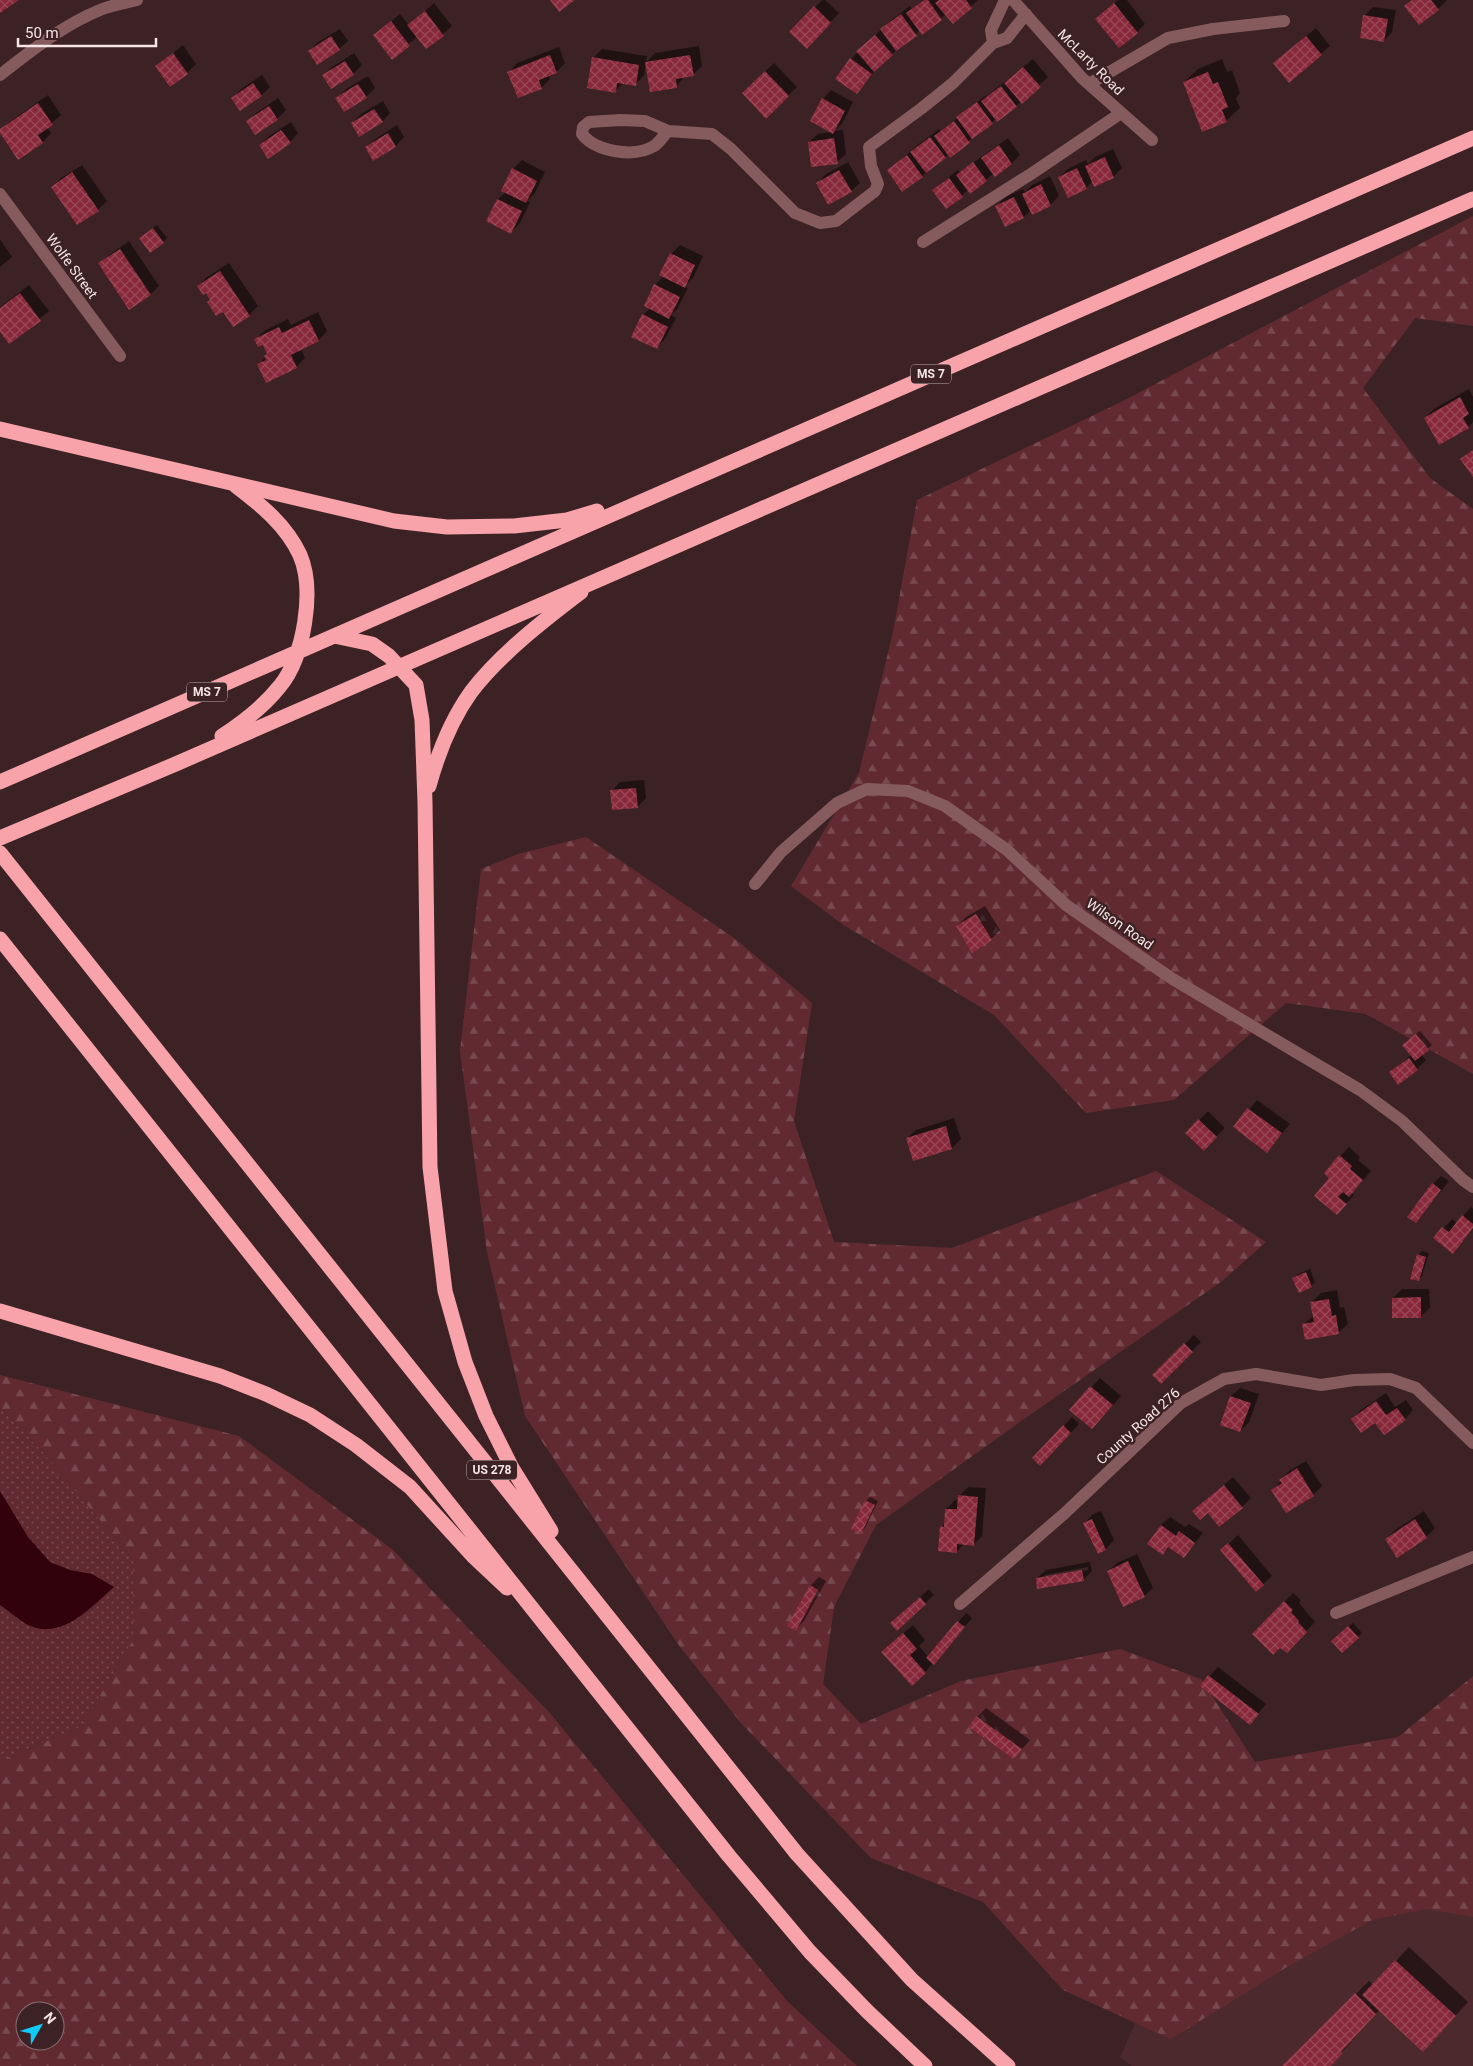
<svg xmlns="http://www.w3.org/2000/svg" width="1473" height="2066" font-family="Roboto,sans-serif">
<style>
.built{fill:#4b292d}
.grass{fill:url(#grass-dots)}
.forest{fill:url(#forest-firs);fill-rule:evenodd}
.water{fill:#31010c}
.shadow{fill:#0007;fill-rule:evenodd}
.building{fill:url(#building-cross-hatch)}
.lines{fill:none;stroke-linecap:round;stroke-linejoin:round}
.minor{stroke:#865b5e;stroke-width:12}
.highway{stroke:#f8a2aa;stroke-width:15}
.labels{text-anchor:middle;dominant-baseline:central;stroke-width:5;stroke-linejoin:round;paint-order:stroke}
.shield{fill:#3c2225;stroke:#bfaaac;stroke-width:1}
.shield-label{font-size:12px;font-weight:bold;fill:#f7e5e6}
.street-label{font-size:14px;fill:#f7e5e6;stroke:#3c2225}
</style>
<defs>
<pattern id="grass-dots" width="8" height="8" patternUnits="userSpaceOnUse" patternTransform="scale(1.25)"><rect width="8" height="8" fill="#612a31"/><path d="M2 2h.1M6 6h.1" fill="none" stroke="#78494f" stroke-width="1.8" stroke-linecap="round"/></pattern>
<pattern id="forest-firs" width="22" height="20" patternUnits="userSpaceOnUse" patternTransform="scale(1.25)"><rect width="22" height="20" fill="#612a31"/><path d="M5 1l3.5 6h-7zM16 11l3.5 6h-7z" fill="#78494f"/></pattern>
<pattern id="building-cross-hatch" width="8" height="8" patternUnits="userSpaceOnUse" patternTransform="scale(1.25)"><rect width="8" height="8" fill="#88293b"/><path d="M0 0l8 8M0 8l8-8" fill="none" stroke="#9a4857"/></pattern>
</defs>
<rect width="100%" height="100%" fill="#3c2225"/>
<path class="built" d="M1473 1724V2066H1132L1120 2057 1255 1762Z"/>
<path class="grass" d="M0 1408 44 1453 133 1560V1640L82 1726 0 1761Z"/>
<path class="forest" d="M1473 216V326L1415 318 1363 388 1430 478 1473 509V1074L1366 1014 1286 1003 1174 1100 1086 1113 994 1015 845 926 791 886 859 773 893 632 917 500 1123 401Z
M586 837 734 938 812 1003 794 1121 834 1242 952 1248 1156 1171 1266 1242 1221 1282 1034 1412 876 1525 834 1607 823 1684 861 1724 961 1681 1120 1649 1201 1679 1255 1762 1398 1737 1473 1676V1917L1427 1909 1372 1920 1287 1967 1171 2039 1063 1990 983 1902 871 1858 741 1723 680 1647 525 1416 487 1252 460 1051 481 869 518 854Z
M0 1375 239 1436 392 1549 549 1712 788 2002 857 2066H0V1761L82 1726 133 1640V1560L44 1453 0 1408ZM25 2011H55V2041H25Z"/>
<path class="water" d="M0 1491 28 1537 50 1562 70 1570 92 1574 114 1587C91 1607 62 1641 28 1625 19 1620 9 1611 0 1605Z"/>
<path class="shadow" d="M822 0H825L839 13 807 47 791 32Z
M923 0H978L953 22 946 14 922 33 920 30 878 66 857 93 851 59 890 21 910 6 912 9Z
M1118 0H1127L1145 24 1137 32 1097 19Z
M1412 0H1447L1438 9 1406 6Z
M434 3 452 26 427 48 418 36 393 58 375 35 400 14 409 25Z
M1373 7 1396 10 1392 32 1384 41 1364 16Z
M1316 28 1330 46 1289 81 1283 55Z
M340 29 348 41 339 49 309 51 318 42Z
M183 45 196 64 187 73 157 66Z
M699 46 702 66 693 75 685 76 677 86 646 64 644 76 635 84 624 83 615 91 593 58 602 49 647 56 646 62 655 53Z
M559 47 565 63 556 72 549 75 550 79 541 88 509 72 517 63Z
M354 53 362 65 353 74 323 75 332 67Z
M1033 59 1048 77 1016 106 996 119 950 156 949 154 922 176 888 171 920 143 939 129 941 131 986 95 987 96Z
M1222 59 1227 72 1232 70 1240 93 1236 98 1240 108 1226 121 1184 82 1198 69Z
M774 63 797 87 766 117 743 93Z
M262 75 270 87 262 95 240 110 232 98 241 89Z
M368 76 375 88 366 97 344 110 337 98 346 89Z
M831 90 853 102 842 124 834 131 843 130 846 154 837 162 809 142 818 134 832 132 823 99Z
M48 95 61 115 47 127 51 133 43 142 19 158 0 131 9 122Z
M278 98 286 110 277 119 248 121 256 113Z
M383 101 390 113 382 122 352 123 361 114Z
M291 122 298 133 290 142 260 145 269 136Z
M397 125 404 137 396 146 374 160 366 148 375 139Z
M1008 138 1020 155 1011 164 994 173 986 180 968 189 962 196 933 190 958 170 960 172Z
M1113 149 1122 168 1113 177 1093 181 1086 188 1059 177 1068 169 1086 160 1088 164 1095 157Z
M522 160 545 172 535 193 527 201 530 202 520 223 511 232 498 199 506 192 513 169Z
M848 162 860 183 851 191 818 183 826 174Z
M82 165 107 201 98 210 53 187 61 178Z
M1050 176 1059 196 1050 205 1031 210 1024 217 1006 225 997 206 1005 197 1023 189 1025 192 1032 185Z
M157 225 167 238 163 242 145 234Z
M0 239 12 257 0 267Z
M129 241 159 286 151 294 100 263 109 255Z
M680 245 703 256 693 278 685 286 688 288 677 309 671 315 676 318 665 339 656 348 643 315 650 308 655 285 664 276 671 254Z
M229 263 258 306 249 315 223 310 198 286 207 277Z
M29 285 49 311 10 343 0 330V307Z
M318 312 327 331 319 340 301 349 305 358 296 367 259 365 268 353 263 343 255 340 264 331 288 319 291 325Z
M1469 389 1473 397V422L1468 427 1425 418 1434 409Z
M644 780 646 798 637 807 612 791 620 782Z
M985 906 1000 930 991 939 957 926 966 917Z
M1420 1031 1432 1045 1421 1054 1426 1060 1417 1069 1391 1072 1411 1055 1403 1045Z
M1257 1100 1290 1124 1267 1151 1235 1127Z
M1208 1111 1225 1128 1204 1149 1187 1133Z
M954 1118 961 1139 952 1148 914 1159 907 1138 916 1130Z
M1349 1147 1360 1157 1358 1160 1371 1171 1352 1193 1354 1195 1337 1214 1331 1177 1325 1173Z
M1441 1176 1449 1181 1416 1222 1433 1184Z
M1471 1207 1473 1209V1229L1453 1252 1435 1238 1452 1219 1457 1223Z
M1422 1251 1429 1253 1422 1276 1418 1280V1255Z
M1310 1269 1315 1282 1311 1286 1294 1278 1298 1274Z
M1402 1289H1429L1430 1308 1421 1316 1393 1298Z
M1337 1290 1340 1308 1344 1307 1348 1324 1339 1332 1306 1338 1304 1324 1314 1315 1312 1302 1321 1293Z
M1194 1335 1201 1342 1161 1382 1154 1375Z
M1100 1378 1121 1396 1101 1419 1071 1410Z
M1240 1388 1259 1394 1249 1422 1240 1431 1231 1396Z
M1386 1393 1395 1407 1406 1400 1413 1410 1405 1419 1375 1421 1353 1419 1361 1410Z
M1072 1417 1079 1424 1049 1456 1064 1426Z
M1306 1461 1322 1486 1313 1495 1286 1512 1273 1490 1289 1471Z
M1233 1477 1251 1498 1242 1507 1194 1511Z
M968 1487 986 1488 982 1536 973 1545 964 1544 956 1552 941 1527 945 1523 946 1509 955 1500 959 1501V1496Z
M870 1497 878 1501 865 1528 861 1532 866 1501Z
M1101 1511 1114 1540 1106 1549 1098 1552 1085 1523 1093 1514Z
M1424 1511 1435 1528 1426 1537 1398 1556 1386 1539 1395 1530Z
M1170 1517 1185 1527 1189 1524 1203 1533 1183 1557 1169 1547 1163 1553 1161 1525Z
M1238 1535 1272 1576 1256 1591 1222 1550Z
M1137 1554 1153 1588 1144 1596 1108 1571 1117 1563Z
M1090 1562 1092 1571 1083 1580 1037 1578 1046 1570ZM1088 1567V1570L1045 1578V1575Z
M819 1577 826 1581 804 1621 796 1629 789 1626 811 1585Z
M929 1589 934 1595 897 1629 900 1615Z
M1293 1593 1301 1600 1299 1603 1315 1622 1295 1643 1284 1602Z
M966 1613 972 1618 925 1672 892 1643 913 1625 925 1640 919 1646 928 1657Z
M1353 1623 1362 1633 1342 1651 1333 1641Z
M1218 1667 1266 1704 1250 1723 1201 1685Z
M986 1708 1030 1740 1014 1758 977 1717Z
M1409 1947 1468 2002 1436 2037 1379 2010 1330 2066H1284L1369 1981 1373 1985Z"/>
<path class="building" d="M0 0H19L0 13Z
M550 0H575L559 12Z
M924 0H928L942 20 922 35 906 13Z
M939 0H966L972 8 953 24 935 3Z
M1412 0H1431L1439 10 1419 25 1404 6Z
M1114 3 1138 33 1119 48 1095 19Z
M814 6 831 23 807 49 789 32Z
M425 11 444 36 426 49 407 25Z
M901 14 917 36 896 51 880 29Z
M1363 15 1388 19 1384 42 1360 38Z
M391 21 410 46 392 60 373 35Z
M875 35 893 55 874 72 856 51Z
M331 36 340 50 317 65 308 51Z
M1306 36 1322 55 1289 83 1273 63Z
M173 53 188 74 170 87 155 66Z
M550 55 557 73 539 80 542 89 518 98 507 72Z
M690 55 694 76 676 79 677 88 650 92 645 62Z
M592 57 639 65 636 86 617 83 616 93 587 88Z
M850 58 872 74 857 94 835 79Z
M345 61 354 75 331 89 322 75Z
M1023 67 1041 87 1022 104 1004 83Z
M765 71 789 96 766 119 742 93Z
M1208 72 1213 84 1218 82 1228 107 1222 110 1227 122 1202 132 1183 82Z
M253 83 262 96 240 111 231 98Z
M358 84 367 98 344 112 335 98Z
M1001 86 1017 107 997 122 981 101Z
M822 98 845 111 833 134 810 121Z
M977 102 993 124 972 139 956 117Z
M38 103 53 125 38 135 43 143 18 160 0 133V129Z
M269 106 278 120 255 135 246 121Z
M374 109 383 122 359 137 351 123Z
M954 121 970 143 950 158 934 136Z
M281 130 291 143 268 159 259 145Z
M388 133 396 147 373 161 365 147Z
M930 137 946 158 926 173 910 152Z
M834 138 838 164 811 167 808 142Z
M999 145 1012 164 995 177 981 158Z
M907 155 923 177 902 192 887 170Z
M1105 157 1114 178 1094 187 1085 166Z
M973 162 987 181 970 194 956 175Z
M512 168 537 181 526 203 501 191Z
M1077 168 1087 189 1068 198 1058 177Z
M839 170 852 192 828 205 816 183Z
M72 172 99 211 77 225 51 187Z
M949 178 963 197 946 209 932 190Z
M1041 184 1051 206 1032 215 1022 194Z
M1014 197 1024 218 1005 227 995 206Z
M497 199 522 211 511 234 486 221Z
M153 228 164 243 150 253 139 238Z
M120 249 151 295 129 310 98 263Z
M670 253 695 265 685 288 659 275Z
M220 271 250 316 233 327 223 312 216 316 207 302 210 300 206 293 203 295 197 286Z
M654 284 680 297 669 319 644 306Z
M20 293 41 321 9 344 0 332V308Z
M642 314 668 327 657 349 631 337Z
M309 320 319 341 291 355 297 368 266 383 257 364 266 360 264 356 267 354 263 345 258 347 254 339 279 327 282 333Z
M1460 397 1469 414 1463 418 1469 428 1439 445 1424 418Z
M1473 450V477L1460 459Z
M636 788 638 808 612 810 610 790Z
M976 914 992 940 972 953 956 926Z
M1416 1034 1429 1050 1415 1061 1402 1045Z
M1409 1058 1418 1070 1398 1085 1389 1072Z
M1247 1108 1282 1133 1267 1153 1233 1127Z
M1198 1119 1217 1137 1204 1151 1185 1133Z
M946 1126 952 1149 913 1161 906 1138Z
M1339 1155 1352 1166 1350 1169 1363 1180 1349 1197 1343 1192 1338 1197 1347 1204 1337 1215 1314 1196 1329 1178 1324 1173Z
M1432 1183 1441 1190 1416 1223 1407 1217Z
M1462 1215 1473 1224V1228L1453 1254 1433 1238 1442 1227 1449 1232Z
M1417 1254 1426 1257 1419 1281 1410 1279Z
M1306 1272 1312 1287 1299 1293 1292 1278Z
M1421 1297V1318H1392V1298Z
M1329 1299 1332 1316 1336 1315 1339 1334 1305 1340 1302 1324 1314 1322 1310 1302Z
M1184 1343 1193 1352 1161 1384 1152 1375Z
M1090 1386 1113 1405 1092 1429 1069 1410Z
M1230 1396 1251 1403 1240 1432 1220 1425Z
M1376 1401 1386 1415 1397 1408 1406 1420 1384 1435 1375 1423 1361 1433 1351 1419Z
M1063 1425 1071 1433 1040 1466 1032 1458Z
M1297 1468 1314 1496 1286 1513 1271 1490 1282 1483 1279 1480Z
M1224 1485 1243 1508 1219 1527 1208 1513 1200 1520 1192 1511Z
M958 1495 978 1497 974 1546 957 1544V1553L938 1551 940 1526 944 1527 945 1509H957Z
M865 1500 875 1505 861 1534 851 1529Z
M1092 1519 1106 1550 1098 1554 1083 1523Z
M1415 1519 1427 1538 1397 1558 1385 1539Z
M1161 1525 1176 1536 1179 1531 1195 1543 1184 1558 1168 1547 1163 1555 1147 1544Z
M1228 1543 1264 1585 1256 1592 1220 1550Z
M1128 1561 1145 1597 1123 1607 1107 1571Z
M1082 1570 1084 1581 1037 1589 1036 1578Z
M810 1585 818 1590 796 1631 787 1626Z
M920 1597 926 1604 897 1631 890 1623Z
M1284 1601 1293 1610 1291 1612 1299 1621 1298 1622 1307 1632 1287 1653 1280 1648 1273 1655 1252 1634Z
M957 1621 965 1627 934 1665 926 1658Z
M1348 1626 1359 1638 1342 1653 1331 1641Z
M903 1633 917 1649 910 1655 926 1673 912 1686 881 1652Z
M1208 1675 1259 1714 1250 1725 1200 1686Z
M976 1716 1022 1749 1014 1759 969 1727Z
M1395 1960 1456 2016 1423 2052 1362 1995Z
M1355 1993 1376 2014 1341 2052 1343 2053 1331 2066H1282Z"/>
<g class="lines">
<path class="minor" d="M1013 0 1082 78 1152 140
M993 43 991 30 1005 0
M0 75C31 51 63 25 100 10 112 5 125 3 137 0
M1089 84 1168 38 1213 29 1284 21
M668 131C664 135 659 143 654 146 635 158 596 152 582 134L583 127 589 122 620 120 645 121 668 131 712 134 731 149 795 213 820 223 836 221 875 191 878 184 871 166 869 147 922 108 953 83 993 43 1007 38 1026 14
M0 194 120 356
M923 242 1031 174 1121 113
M755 884 781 852 837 803 867 789 908 791 945 806 1007 850 1066 905 1171 978 1360 1090 1402 1121 1463 1180 1473 1187
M960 1604 1065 1513 1181 1403 1224 1379 1256 1374 1321 1385 1354 1380 1390 1379 1416 1388 1473 1443
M1336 1613 1473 1557"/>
<path class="highway" d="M0 429 394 521 447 527 514 526 567 520 597 511
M334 636 372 644 389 656 416 685 422 720 425 802 430 1167 445 1291 465 1362 486 1416 512 1468 551 1531
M222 736C242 723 265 705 280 686 304 657 315 590 300 555 286 525 261 505 236 486
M0 782 1473 138
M429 786C438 753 451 720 471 692 499 655 544 620 581 592
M0 838 178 763 1473 199
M0 853 797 1854 912 1980 1008 2066
M0 939 729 1856 810 1952 867 2011 925 2066
M0 1311 220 1376 266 1394 310 1415 356 1445 410 1487 473 1556 507 1588"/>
</g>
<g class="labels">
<g class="shield">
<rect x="911" y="364.5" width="40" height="19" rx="4"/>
<rect x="187" y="682.5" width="40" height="19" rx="4"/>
<rect x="467" y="1460.5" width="50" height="19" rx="4"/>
</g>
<g class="shield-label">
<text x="931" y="374">MS 7</text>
<text x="207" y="692">MS 7</text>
<text x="492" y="1470">US 278</text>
</g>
<g class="street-label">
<text transform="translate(1091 62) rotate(45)">McLarty Road</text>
<text transform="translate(72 266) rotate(54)">Wolfe Street</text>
<text transform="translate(1120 924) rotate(35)">Wilson Road</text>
<text transform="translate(1138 1426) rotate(-42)">County Road 276</text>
</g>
</g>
<g transform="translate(40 2026) rotate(51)"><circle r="24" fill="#3c2225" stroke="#877072"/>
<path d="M0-4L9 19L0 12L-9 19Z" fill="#10cafa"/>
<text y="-8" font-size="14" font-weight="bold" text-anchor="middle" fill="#f7e5e6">N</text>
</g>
<path d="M18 38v8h138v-8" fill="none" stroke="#f7e5e6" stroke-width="2.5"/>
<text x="25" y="38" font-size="15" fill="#f7e5e6" stroke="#3c2225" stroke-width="4" paint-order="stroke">50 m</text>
</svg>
